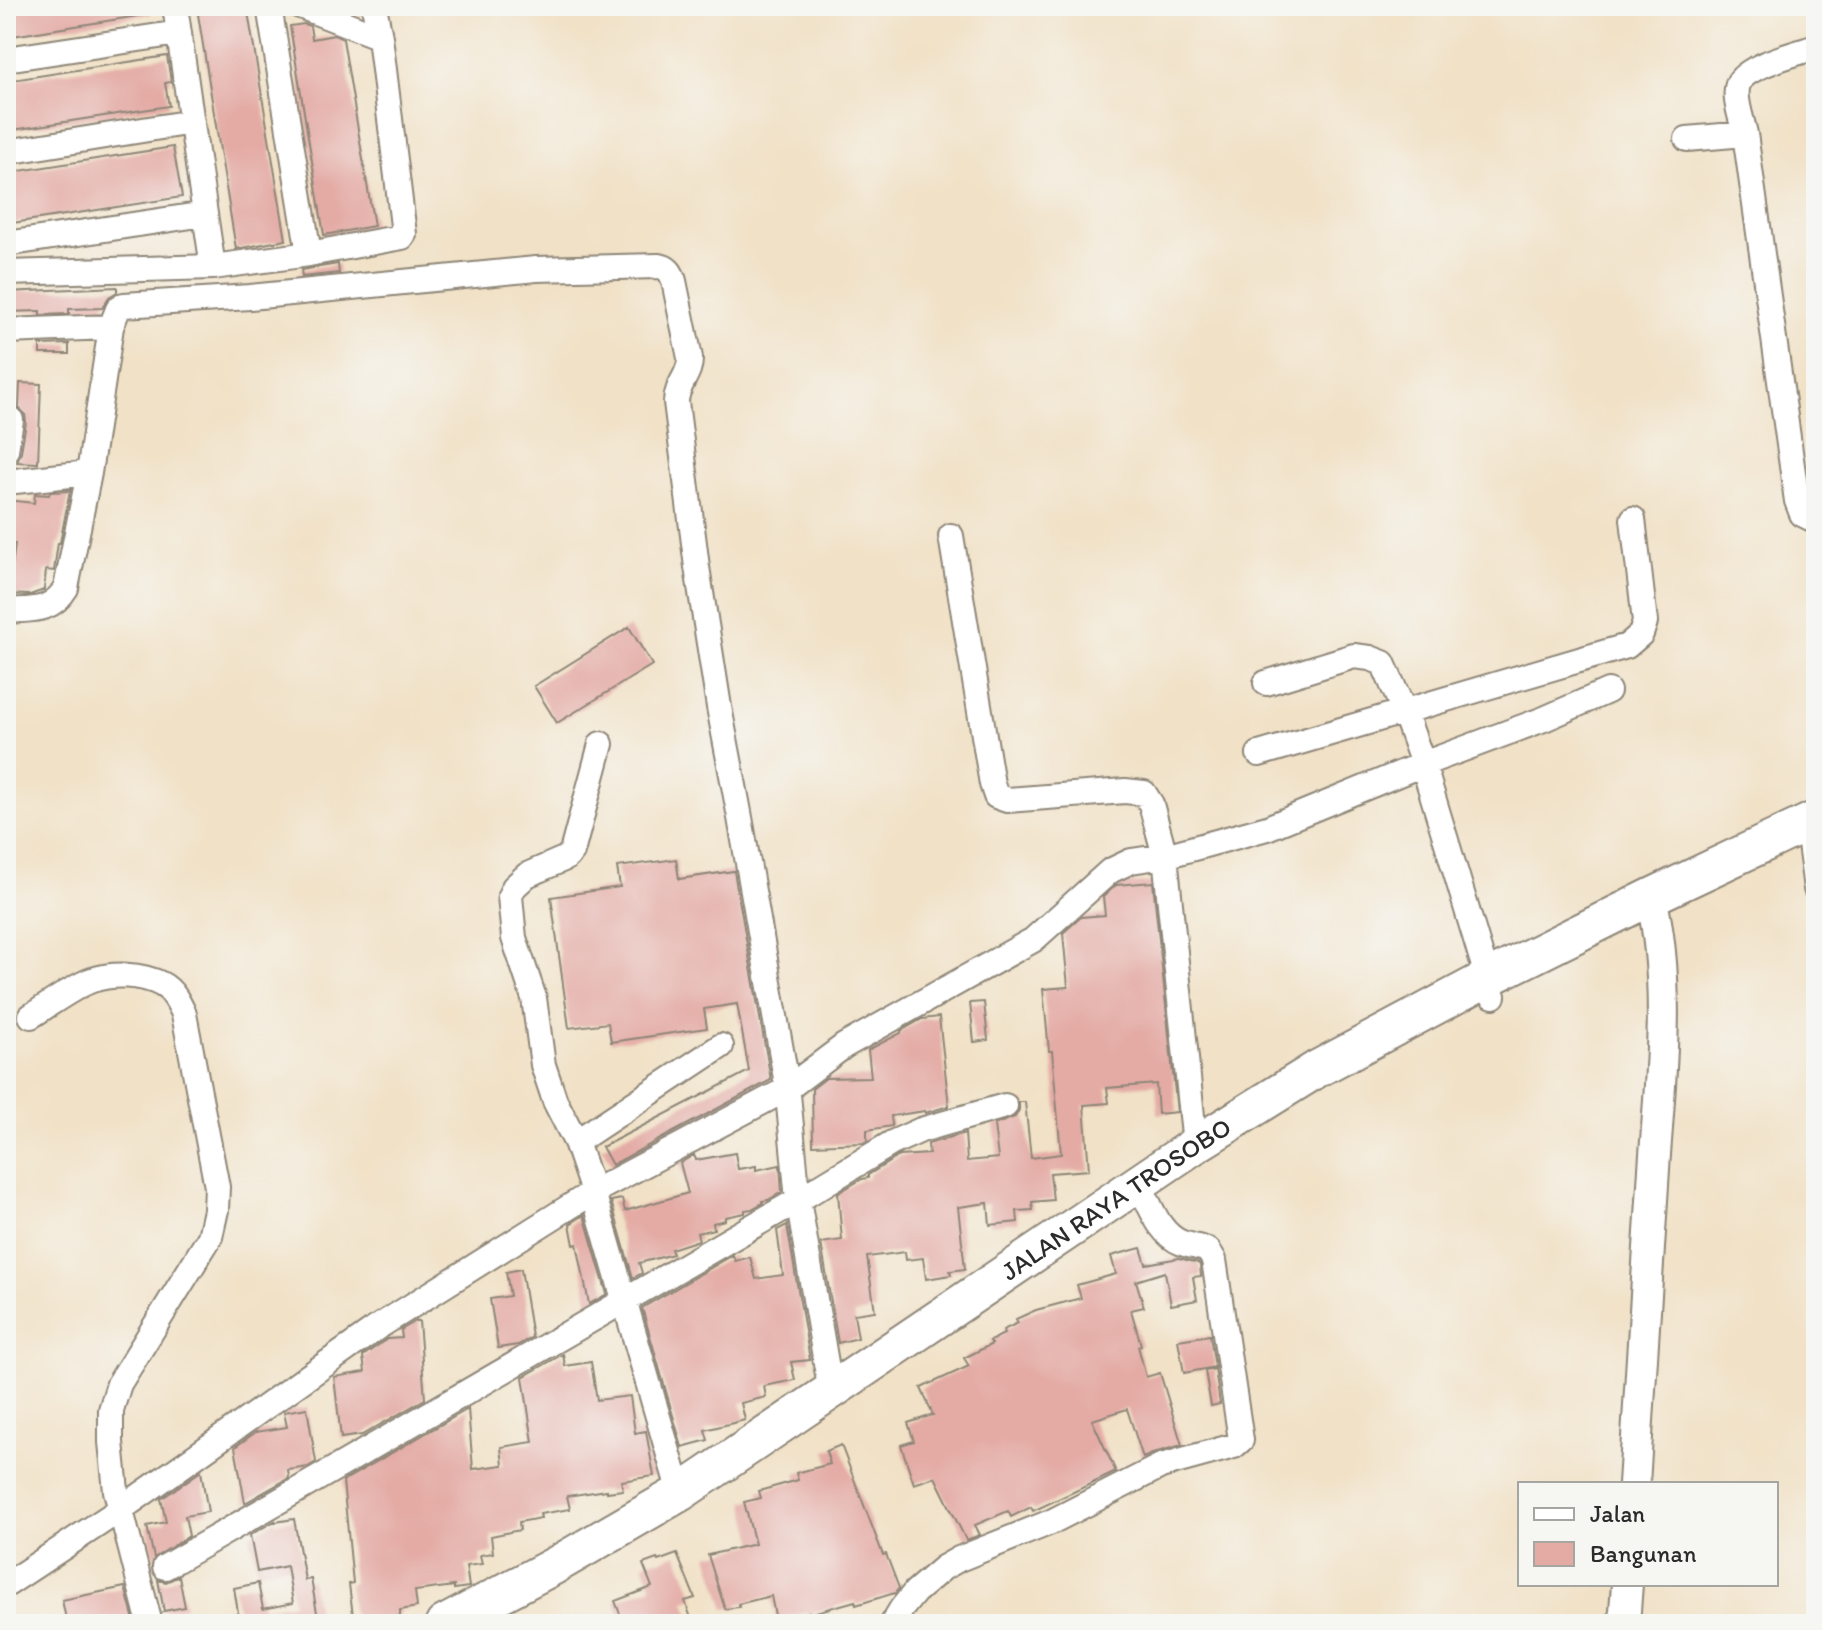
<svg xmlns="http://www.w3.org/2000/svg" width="1822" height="1630" font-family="Itim,sans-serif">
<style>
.building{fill:#e4aba5}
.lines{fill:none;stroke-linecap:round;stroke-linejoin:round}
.minor-casing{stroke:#8e8678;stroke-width:28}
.major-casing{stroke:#8e8678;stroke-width:34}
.highway-casing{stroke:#8e8678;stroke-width:40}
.minor{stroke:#fff;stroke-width:24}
.major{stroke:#fff;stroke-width:30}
.highway{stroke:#fff;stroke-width:36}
.labels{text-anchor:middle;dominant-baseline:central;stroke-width:6;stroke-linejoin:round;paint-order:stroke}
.street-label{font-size:26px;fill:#2b2b2b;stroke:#f6f6f2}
</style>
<rect width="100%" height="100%" fill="#f6f6f2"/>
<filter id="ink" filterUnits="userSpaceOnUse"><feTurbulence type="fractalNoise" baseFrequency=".0125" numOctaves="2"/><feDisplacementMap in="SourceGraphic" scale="16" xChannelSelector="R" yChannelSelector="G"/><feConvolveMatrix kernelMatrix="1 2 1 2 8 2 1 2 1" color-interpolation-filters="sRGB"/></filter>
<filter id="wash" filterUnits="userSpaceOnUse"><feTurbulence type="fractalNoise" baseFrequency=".006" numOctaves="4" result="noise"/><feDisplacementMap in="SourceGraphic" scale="32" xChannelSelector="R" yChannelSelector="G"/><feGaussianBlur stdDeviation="1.8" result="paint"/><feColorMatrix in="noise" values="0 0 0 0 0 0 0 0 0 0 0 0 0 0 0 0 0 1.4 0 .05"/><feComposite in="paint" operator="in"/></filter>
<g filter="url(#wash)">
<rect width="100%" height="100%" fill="#f1e1c6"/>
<g id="blocks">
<path class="building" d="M6 6H151V14L6 37Z
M212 6H247L286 240 236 249 197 8Z
M304 24 310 26 312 39 334 35 343 39 374 226 324 235 290 26Z
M167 56 171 82 165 83 169 106 6 131V81Z
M173 147 182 197 6 224V173Z
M338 264 339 273 302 277 301 270Z
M117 287V292L109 297 102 308 69 309V314L40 315V311L6 312V292Z
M69 344V354H40V345Z
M20 383 41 384 38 463 17 462 21 452 26 422 25 414 19 408Z
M70 491 60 543H58L54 571 46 570 44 590 30 595 6 594V573L11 574 15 544 10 543 12 528H6V500L34 503 35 494 49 495 50 492Z
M629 627 652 665 557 723 534 686Z
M676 859 679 879 734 871 771 1080 612 1165 602 1147 749 1071 737 1004 704 1009 707 1028 611 1042 608 1023 569 1028 551 897 620 887 617 867Z
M1153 882 1177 1112 1158 1114 1156 1084 1107 1088 1109 1103 1084 1105 1089 1170 1050 1173 1053 1200 1032 1202 1033 1210 1017 1211 1018 1222 990 1225 988 1203 958 1207 965 1269 950 1271 951 1275 926 1279 923 1258 906 1260 905 1252 867 1257 875 1311 854 1314 858 1338 838 1343 821 1243 842 1240 838 1193 862 1179 868 1178V1175L899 1156 929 1154 928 1144 965 1133 967 1161 998 1158 994 1125 1015 1117 1019 1110V1102H1025L1031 1158 1061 1154 1052 1051H1049L1043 989 1068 987 1063 933 1081 917 1105 915 1103 897 1116 885Z
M984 1002 988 1040 974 1042 970 1003Z
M939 1017 949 1106 925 1113V1111L891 1116 892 1126 867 1130V1141L863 1143 813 1145 812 1089 826 1078 871 1077 868 1050 901 1033V1031L922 1019Z
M735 1153 738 1169 756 1166V1170L780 1165 782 1192 768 1200 762 1201 763 1203 752 1209 745 1210V1213L725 1217V1220L713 1223 714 1229 697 1233 699 1240 671 1249 673 1254 639 1263 642 1273 633 1278 611 1201 622 1199 625 1211 688 1193 680 1163 694 1155 696 1160Z
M584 1215 607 1294 589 1304 577 1244 574 1245 570 1224Z
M787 1225 810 1360 791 1362 795 1380 764 1386 766 1397 741 1403 745 1420 705 1430 708 1440 682 1447 642 1308 733 1255 735 1261 750 1257 756 1279 783 1275 777 1230Z
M1141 1248 1146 1264 1179 1258 1198 1263 1200 1265 1201 1276 1193 1277 1197 1300 1171 1305 1165 1272 1136 1281 1144 1307 1131 1310 1141 1345 1138 1346 1146 1377 1160 1373 1182 1445 1157 1452 1143 1458 1127 1409 1092 1420 1116 1472 1033 1511 1031 1507 1011 1517 1008 1511 975 1525 980 1535 966 1540 935 1477 914 1484 901 1445 914 1441 908 1423 933 1415 921 1388 969 1366 964 1358 992 1344 990 1341 1004 1334 1003 1330 1018 1323 1016 1319 1036 1310 1081 1298 1077 1285 1116 1274 1111 1256Z
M521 1269 532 1337 518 1345 498 1348 490 1299 510 1296 506 1272Z
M416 1321H419L425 1399 362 1435 341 1438 334 1377 365 1372 363 1356 387 1339 402 1338 401 1330Z
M1210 1335 1215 1367 1184 1373 1178 1340Z
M563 1354 565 1366 591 1362 597 1400 630 1396 635 1433 646 1431 654 1476 621 1481 623 1490 607 1492V1490L567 1496 570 1509 540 1514 541 1518 519 1522 520 1530 491 1536 493 1553 480 1555 482 1564 466 1566 469 1587 454 1589V1586L415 1591 417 1607 400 1610V1616L368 1620V1622L354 1624 349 1584 353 1583 343 1481 468 1409 473 1469 503 1465 501 1447 533 1442 523 1377Z
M1215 1369 1220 1404 1211 1406 1205 1371Z
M307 1408 316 1462 308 1467 288 1470 289 1478 245 1503 235 1447 256 1432 287 1427 284 1412Z
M841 1445 883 1555 886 1554 899 1588 895 1593 856 1605 855 1601 809 1614V1612L776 1620 771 1596 738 1604 739 1607 725 1609 708 1555 755 1544 744 1502 761 1498 759 1491 798 1480 796 1473 830 1464 826 1451Z
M201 1471 208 1512 185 1516 189 1536 154 1558 147 1526 166 1522 161 1499Z
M294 1519 305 1580 311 1579 319 1624H240L234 1588 258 1583 263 1609 293 1603 287 1566 257 1572 250 1535 275 1521V1522Z
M677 1554 695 1598 685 1601 693 1624H624L615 1601 652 1587 643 1564 657 1559 658 1561Z
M179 1576 185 1607 164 1611 158 1580 166 1582Z
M125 1587 135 1624H67L62 1600Z"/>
</g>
</g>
<g filter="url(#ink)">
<use href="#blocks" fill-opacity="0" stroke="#8e8678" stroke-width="2"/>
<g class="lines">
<defs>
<path id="minor" d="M269 6 309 254
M300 6 380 37
M6 59 179 33
M1745 134C1742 119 1733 98 1738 84 1745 66 1798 53 1816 47
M1687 139 1745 134 1797 501 1802 514 1816 521
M6 152 192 122
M205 214 213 267
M6 244 205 214 175 6
M6 273 213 267 309 254 402 237 404 234 380 37 374 6
M6 331 111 327
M6 450 11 420
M6 482 89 473
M951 536 992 784 996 796 1007 800 1125 791 1144 793 1151 804 1165 856 1195 1145
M6 611C31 609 51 613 66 588L89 473 111 327 118 309 124 305 250 297 536 269 658 266C668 267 671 272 674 281L690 358C691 374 676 385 676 402L697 567 719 707 739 812 787 1084 798 1200 831 1392
M1266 683 1354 656 1370 658 1383 663 1404 711 1423 764 1493 996
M1259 754 1627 646 1641 634 1645 622 1633 519
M1810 844 1816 889
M31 1016C49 1005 74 986 92 980 113 973 141 974 161 984 173 990 179 1003 184 1014L217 1187 216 1210 210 1237 119 1384 111 1410V1442L116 1491 150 1624
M576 1142 555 1101 543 1065 534 998 514 938 510 896 514 887 527 875 566 858 572 852 601 744
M680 1493 593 1192 576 1142 721 1046
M165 1567 798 1200 892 1143 921 1130 1005 1106
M6 1585 121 1509 378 1327 593 1192 787 1089 844 1046 1033 940 1110 871 1131 861 1165 856 1267 828 1423 764 1544 719 1608 691
M893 1623 902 1608 915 1592 943 1568 959 1559 1051 1522 1161 1466 1234 1446 1241 1440 1214 1260 1208 1250C1200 1247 1191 1246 1182 1243 1163 1236 1154 1215 1146 1198"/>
<path id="major" d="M1634 1484C1641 1379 1648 1274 1654 1169 1660 1079 1672 986 1651 897
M1624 1624 1627 1584"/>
<g id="highway">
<path id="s1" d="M444 1624 554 1566 680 1493 1195 1145 1317 1069 1488 978 1651 897 1816 819"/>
</g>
</defs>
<use href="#minor" class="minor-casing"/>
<use href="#major" class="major-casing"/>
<use href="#highway" class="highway-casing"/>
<use href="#minor" class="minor"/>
<use href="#major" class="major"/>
<use href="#highway" class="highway"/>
</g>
</g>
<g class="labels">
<g class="street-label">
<text stroke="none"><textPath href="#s1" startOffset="796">JALAN RAYA TROSOBO</textPath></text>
</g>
</g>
<rect width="1822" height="1630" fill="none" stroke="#f6f6f2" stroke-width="32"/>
<rect x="1518" y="1482" width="260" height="104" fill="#f6f6f2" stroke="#a5a5a2" stroke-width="2"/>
<rect x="1534" y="1508" width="40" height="12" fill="#ffffff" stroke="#a5a5a2" stroke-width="2"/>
<text x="1590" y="1522" font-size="24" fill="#2b2b2b">Jalan</text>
<rect x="1534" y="1542" width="40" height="24" fill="#e4aba5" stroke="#a5a5a2" stroke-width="2"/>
<text x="1590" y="1562" font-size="24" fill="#2b2b2b">Bangunan</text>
</svg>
